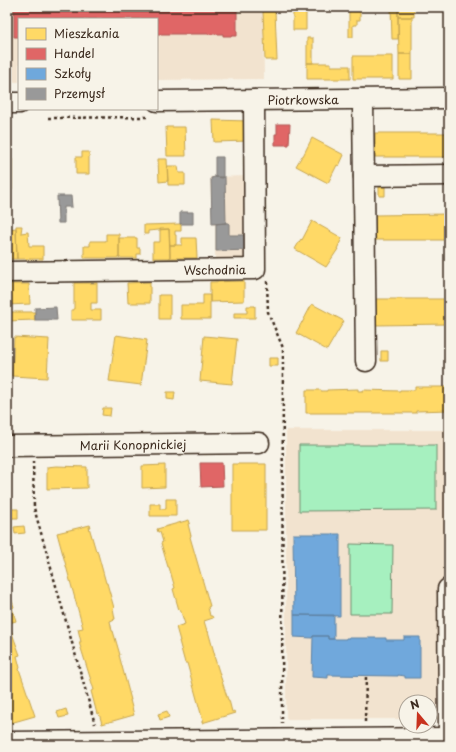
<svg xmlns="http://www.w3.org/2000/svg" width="456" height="752" font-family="'Playpen Sans',sans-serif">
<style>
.built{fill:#f2e3cf}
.green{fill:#a6f0bf;stroke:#708d6e}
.homes{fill:#ffd966;stroke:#c4a450}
.shops{fill:#e06666;stroke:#ae5450}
.schools{fill:#6fa8dc;stroke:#5f82a3}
.industry{fill:#999;stroke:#7d7874}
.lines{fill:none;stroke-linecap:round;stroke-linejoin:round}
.minor-casing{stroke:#3b2a1e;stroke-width:23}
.path{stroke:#3b2a1e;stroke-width:2.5;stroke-dasharray:3 3;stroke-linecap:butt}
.minor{stroke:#f7f3e8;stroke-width:20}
.labels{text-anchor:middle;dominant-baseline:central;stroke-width:4;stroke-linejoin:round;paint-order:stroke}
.street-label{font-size:12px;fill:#3b2a1e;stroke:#f7f3e8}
</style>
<rect width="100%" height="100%" fill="#f7f3e8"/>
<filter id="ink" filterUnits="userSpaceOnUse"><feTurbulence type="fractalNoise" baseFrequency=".025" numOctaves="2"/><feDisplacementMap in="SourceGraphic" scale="8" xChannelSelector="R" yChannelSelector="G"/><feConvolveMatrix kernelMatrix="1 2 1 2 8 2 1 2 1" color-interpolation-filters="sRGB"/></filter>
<g filter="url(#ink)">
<path class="built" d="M7 7H263L264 79 157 80V19H19V82H7Z
M445 7H449V80H446Z
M250 176 251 258 215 259V225L212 224 210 177Z
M286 430H449V719H430V702H406V719H286Z"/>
<path class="green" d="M299 445H436V510L299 511Z
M350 544 393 545 392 614H350Z"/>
<path class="homes" d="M300 7H306V30H293V11H300Z
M391 7H398V39H392Z
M398 7H414V17H398Z
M349 8H353V11H360V20H357V25H353V37H349Z
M263 11H275L277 60H265Z
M398 17H412V54H399Z
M307 38H313V63H307Z
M399 54H412V79H399Z
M353 56H393V79H353Z
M307 63H331V66H350V79H307Z
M213 120 248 121V141L214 142Z
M166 127H185L186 156H167Z
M375 133H449V157H375Z
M312 138 344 155 339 166 337 165 328 183 296 166 302 156H303Z
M82 152H89V174H76V157H82Z
M7 159H12V190H8L7 196Z
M158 159H167L168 181 159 182Z
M167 166H178L179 173H185V185H168Z
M379 187H385V196H379Z
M449 214V240H375V215Z
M312 221 342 238 337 249H338L326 267 295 249 301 239 302 240Z
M180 224H181V231H175V235H176V245H170L169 229 148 231V234H144V225Z
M16 226H22L21 233 28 232 29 246H43V259H17Z
M16 228 17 259H7V238H10V229Z
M160 229H169L170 258H153V242H160Z
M106 234H119V258H84V246H90V241H106Z
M119 238H137V248H140V254H137V258H119Z
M182 238H196L197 258H170V245H182Z
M244 281V301L210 302V282Z
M150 282V303H128L127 283Z
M74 283H97V303H91V310H101V320H71V310H74Z
M7 284H29L30 304 7 305Z
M159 295H170V319H159Z
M203 295H210V319H181V305H203Z
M374 299H449V324L374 325Z
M312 304 344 321 327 350 296 333 302 322V323Z
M247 306H255V318H234V313H247Z
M7 312H35V320L7 321Z
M116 335 147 340 141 385 109 381Z
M204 336 237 339 232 384 200 381Z
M14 337 49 339 47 378 12 376Z
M381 351H388V361H381Z
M269 358H278V366H269Z
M415 387H449V410L416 411V413H306V390H321V391H327V390L358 389V391H363V390L400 391V390H415Z
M167 392H175L174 400 167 399Z
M103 408H111L110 416 102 415Z
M232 464H266V530H232Z
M165 465V487L142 488V466Z
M56 466 87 467V488L47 489V467Z
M166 499H176V516H150V504H160V509H166Z
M10 509H18V518H10Z
M189 520 190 523 188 524 191 536 190 537 210 606 208 607 210 616H212L213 618 204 621 207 631H208L215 656H214L228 700H229L232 712 234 711 235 713 202 723V721H203L187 663H185L179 641H180L176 627 185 624 180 609 179 610 173 589 175 588 169 567H168L161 543 163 542 160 532H158L157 529Z
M90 525 91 527H89L96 551 97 550 106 583H107L114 608H113L115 619 110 621 112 631H113L120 655H119L131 700H130L134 715 102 724 99 713 97 714 91 691 94 690 79 642H81L78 629 83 628 57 533Z
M24 526 25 533 15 534 14 527Z
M7 587 14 607 12 608 16 621 9 623V625L20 655 17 656 20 668 19 669 35 716 7 724Z
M66 709 68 716 59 718 57 712Z
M167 711 169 717 160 720 158 714Z"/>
<path class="shops" d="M14 7H237V36H223V34H157V19H19V37H14Z
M277 124H290L289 145H275V134H277Z
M200 463H222L223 486 201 487Z"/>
<path class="schools" d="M293 534H340V616L294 615Z
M294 615H334V639H328V636H313L312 638 294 637Z
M313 636H328V639H346V638H386V640H404V637H420V678H405V676L398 675V676L328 675V678L312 677Z"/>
<path class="industry" d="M215 157H223V178L215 177Z
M215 177H225L226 223 212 224 211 178Z
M57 196H71L72 207H64V223H58Z
M180 212H193V224H180Z
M226 223H229V235H250L251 250 216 251V224Z
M56 307 57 320H35V308Z"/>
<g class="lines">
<defs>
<g id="minor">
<path d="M363 99 366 361"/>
<path id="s1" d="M157 101 449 98"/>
<path d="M7 103H19"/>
<path d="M364 176 449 175"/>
<path id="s2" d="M7 272 255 269 254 100"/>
<path id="s3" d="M7 446 259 443"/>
<path d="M448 589 449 738"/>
<path d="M7 742 449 738"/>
</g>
</defs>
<use href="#minor" class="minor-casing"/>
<path class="path" d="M48 118 150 117
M267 281 268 312 283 348 282 723
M33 461 34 508 95 724
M365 722 366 676"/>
<use href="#minor" class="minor"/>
</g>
</g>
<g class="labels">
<g class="street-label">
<text stroke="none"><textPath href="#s1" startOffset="146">Piotrkowska</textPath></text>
<text stroke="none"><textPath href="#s2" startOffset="208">Wschodnia</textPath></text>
<text stroke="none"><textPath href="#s3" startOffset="126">Marii Konopnickiej</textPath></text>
</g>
</g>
<rect width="456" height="752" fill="none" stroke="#f7f3e8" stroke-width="24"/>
<rect x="12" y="12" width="432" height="728" fill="none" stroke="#3b2a1e" stroke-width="1.5" filter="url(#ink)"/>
<rect x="18" y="18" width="140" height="92" fill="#f7f3e8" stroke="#aca397"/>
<rect x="26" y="28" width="20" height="12" fill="#ffd966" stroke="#aca397"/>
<text x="54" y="38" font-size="12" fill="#3b2a1e">Mieszkania</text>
<rect x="26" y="48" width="20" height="12" fill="#e06666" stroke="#aca397"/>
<text x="54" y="58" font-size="12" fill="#3b2a1e">Handel</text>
<rect x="26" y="68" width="20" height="12" fill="#6fa8dc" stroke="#aca397"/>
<text x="54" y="78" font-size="12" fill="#3b2a1e">Szkoły</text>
<rect x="26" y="88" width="20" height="12" fill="#999999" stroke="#aca397"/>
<text x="54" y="98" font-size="12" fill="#3b2a1e">Przemysł</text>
<g transform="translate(418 714) rotate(341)"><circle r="19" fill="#f7f3e8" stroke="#aca397"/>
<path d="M0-3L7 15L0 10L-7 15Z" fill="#c8321e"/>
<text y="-6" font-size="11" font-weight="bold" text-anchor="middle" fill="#3b2a1e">N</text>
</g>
</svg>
